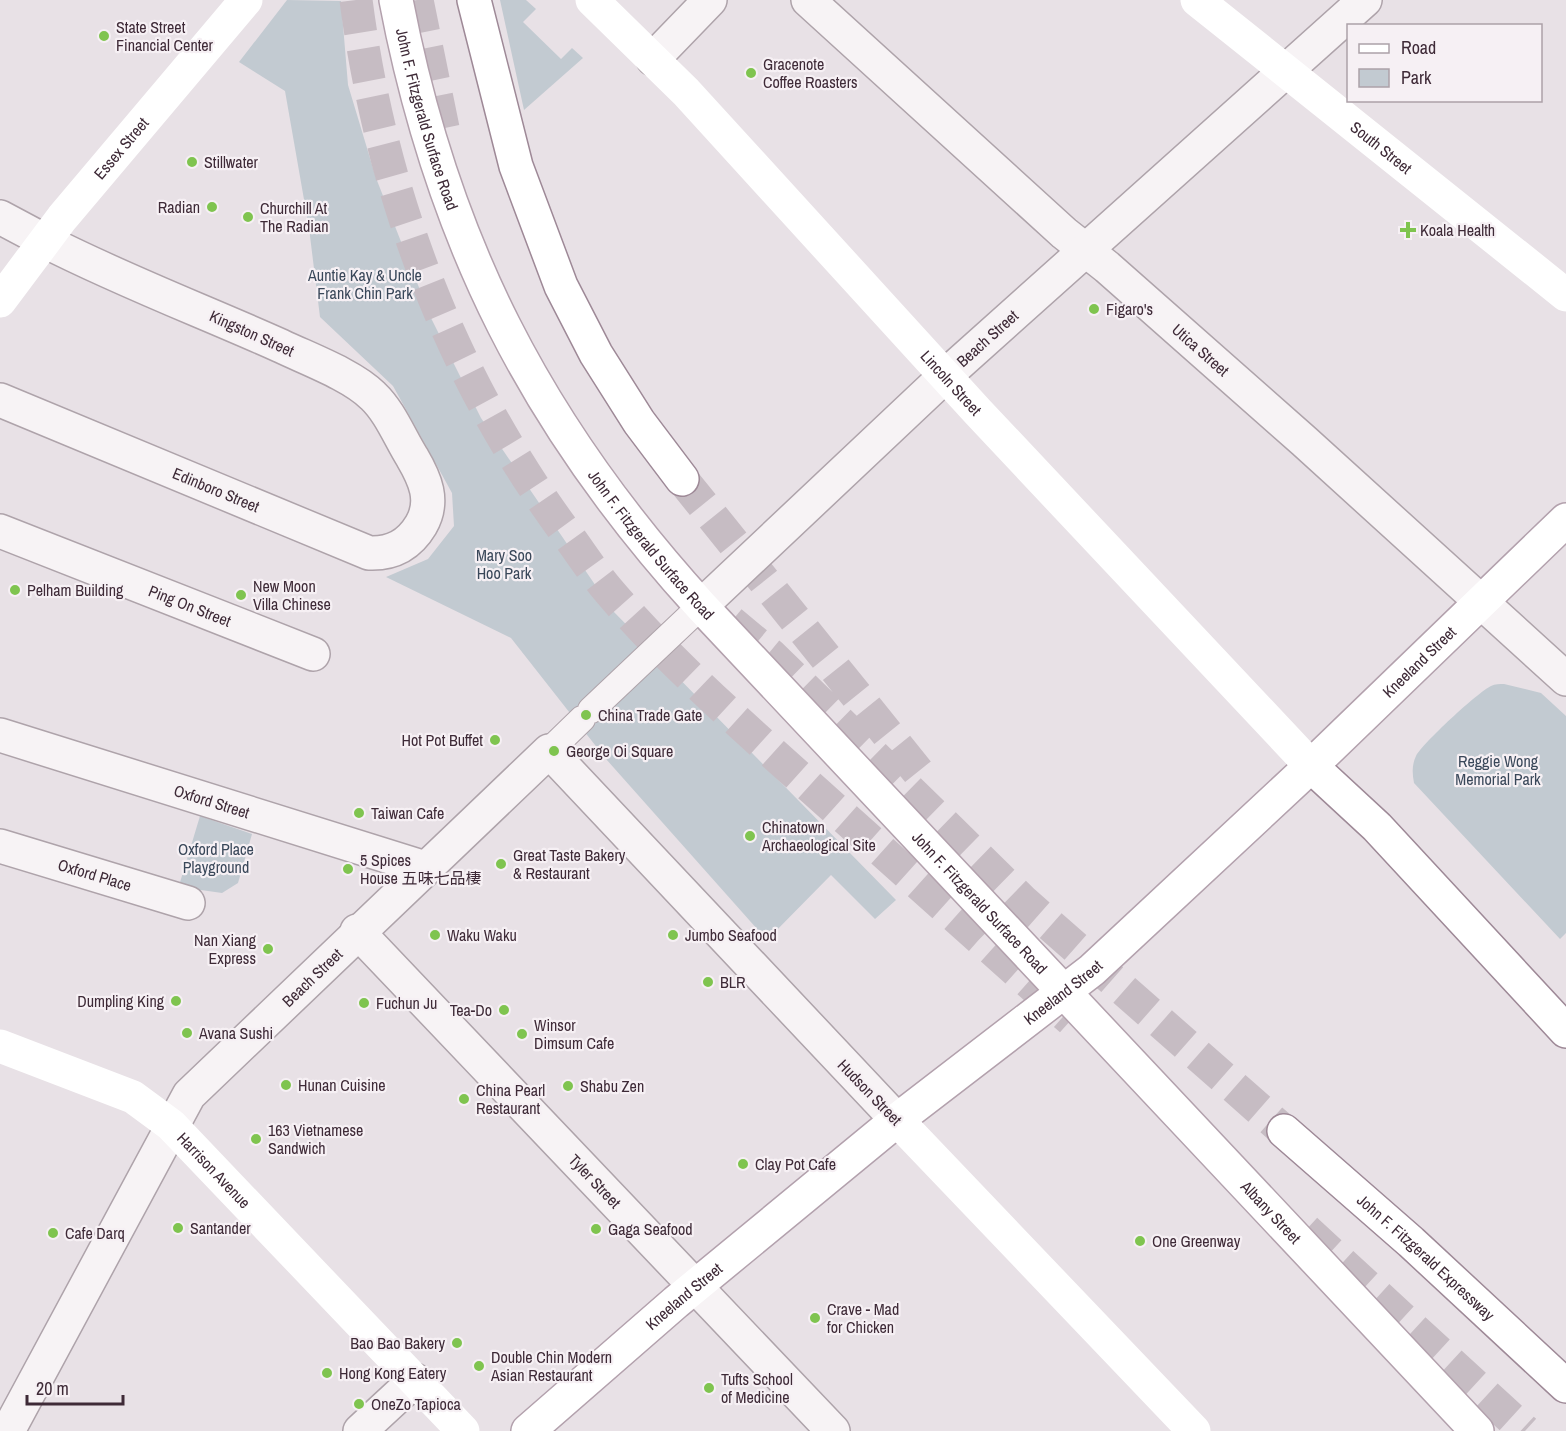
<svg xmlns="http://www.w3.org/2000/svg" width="1566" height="1431" font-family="'Archivo Narrow','Noto Sans SC',sans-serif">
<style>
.green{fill:#c2cad1}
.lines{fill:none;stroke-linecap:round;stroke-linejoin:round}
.motorway-tunnel{stroke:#c6bcc3;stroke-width:33;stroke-dasharray:33 16;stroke-linecap:butt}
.pedestrian-casing{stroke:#aea3aa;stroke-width:28}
.minor-casing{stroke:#aea3aa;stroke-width:36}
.tertiary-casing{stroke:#aea3aa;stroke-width:36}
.primary-casing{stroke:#b3a1ad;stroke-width:36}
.motorway-casing{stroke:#9e8997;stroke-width:36}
.pedestrian{stroke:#f7f3f5;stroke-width:26}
.minor{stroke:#f7f3f5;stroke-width:33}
.tertiary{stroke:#f7f3f5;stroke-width:33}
.secondary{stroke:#fff;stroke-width:33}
.primary{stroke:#fff;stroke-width:33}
.motorway{stroke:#fff;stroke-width:33}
.poi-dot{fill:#7fc44f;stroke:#f6f0f4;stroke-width:2}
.labels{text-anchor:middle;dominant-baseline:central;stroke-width:4.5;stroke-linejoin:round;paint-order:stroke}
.poi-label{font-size:16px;fill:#3e2a37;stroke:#f6f0f4;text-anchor:start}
.street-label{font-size:16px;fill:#3e2a37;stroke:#f6f0f4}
.park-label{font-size:16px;fill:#394759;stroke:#f6f0f4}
</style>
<rect width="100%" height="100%" fill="#e8e1e6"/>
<path class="green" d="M287 0 341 1 348 85 376 178 431 318 481 418 613 611 896 900 875 919 831 875 767 940 606 759 511 638 386 577 428 559 454 526 452 493 393 386 320 317 309 228 285 91 239 62Z
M500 0H526L536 9 523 22 561 59 572 48 583 58 524 110Z
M1504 684 1541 693 1566 716V933L1560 939 1414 783C1412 773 1412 764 1416 756 1422 744 1478 692 1491 686 1495 684 1500 684 1504 684Z
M200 816 252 834 238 883 222 893 201 890 199 894 178 889Z"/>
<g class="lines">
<path class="motorway-tunnel" d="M356 0C381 193 450 376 566 533 580 552 593 572 608 590 671 664 744 727 816 792 901 868 986 944 1071 1020
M417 0 444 133
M682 479 923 778
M731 622 772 656 1024 902 1284 1131
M1306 1230 1525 1431"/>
<defs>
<path id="pedestrian" d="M591 710 701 606
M549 751 582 719"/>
<g id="minor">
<path id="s1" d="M808 0 1064 233 1107 267 1304 441 1566 679"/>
<path d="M653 59 710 0"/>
<path id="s2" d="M0 400 369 553C392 554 409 545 421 525 435 501 425 479 412 457 400 438 390 412 373 396 352 375 308 359 281 346 203 311 121 280 45 241"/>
<path id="s3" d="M0 531 313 654"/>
<path id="s4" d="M701 606 945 376 1365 0"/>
<path id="s5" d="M0 735 425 868"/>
<path id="s6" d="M0 846 188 903"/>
<path id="s7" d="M357 931 833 1431"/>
<path id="s8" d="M8 1431 189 1095 549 751 897 1120"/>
<path d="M360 1431 415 1380"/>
</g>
<path id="tertiary" d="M0 217 45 241"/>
<g id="primary">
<path id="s13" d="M396 0C442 241 536 425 701 606L1477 1431"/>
<path id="s14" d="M528 1431 676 1302 897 1120 1092 970 1311 766 1566 520"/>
</g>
<g id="motorway">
<path d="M474 0 516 166 561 286 596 354 639 422 682 479"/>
<path d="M1311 766 1377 827 1566 1031"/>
<path id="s15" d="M1284 1131 1411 1242 1566 1386"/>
</g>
</defs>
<use href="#pedestrian" class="pedestrian-casing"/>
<use href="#minor" class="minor-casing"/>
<use href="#tertiary" class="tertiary-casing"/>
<use href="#primary" class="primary-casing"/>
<use href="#motorway" class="motorway-casing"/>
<use href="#pedestrian" class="pedestrian"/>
<use href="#minor" class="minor"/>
<use href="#tertiary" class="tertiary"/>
<g class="secondary">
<path id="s9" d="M592 0 686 92 978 412 1311 766"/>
<path id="s10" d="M1197 0 1566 295"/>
<path id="s11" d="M0 301 62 218 246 0"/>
<path id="s12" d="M0 1046 133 1097 171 1125 463 1431"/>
<path d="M897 1120 1194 1431"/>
</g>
<use href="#primary" class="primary"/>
<use href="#motorway" class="motorway"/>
</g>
<g class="poi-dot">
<circle cx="104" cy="36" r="6"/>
<circle cx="751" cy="73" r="6"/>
<circle cx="192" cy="162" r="6"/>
<circle cx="212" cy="207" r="6"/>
<circle cx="248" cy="217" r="6"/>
<path d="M1405 221h6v6h6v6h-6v6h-6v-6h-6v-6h6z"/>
<circle cx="1094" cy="309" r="6"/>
<circle cx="15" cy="590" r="6"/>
<circle cx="241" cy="595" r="6"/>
<circle cx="586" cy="715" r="6"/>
<circle cx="495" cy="740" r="6"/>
<circle cx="554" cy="751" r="6"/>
<circle cx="359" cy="813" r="6"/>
<circle cx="750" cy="836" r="6"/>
<circle cx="501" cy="864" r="6"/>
<circle cx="348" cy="869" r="6"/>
<circle cx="435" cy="935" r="6"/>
<circle cx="673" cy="935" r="6"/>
<circle cx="268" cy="949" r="6"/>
<circle cx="708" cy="982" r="6"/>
<circle cx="176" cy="1001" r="6"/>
<circle cx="364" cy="1003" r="6"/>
<circle cx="504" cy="1010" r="6"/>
<circle cx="187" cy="1033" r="6"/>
<circle cx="522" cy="1034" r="6"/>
<circle cx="286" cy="1085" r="6"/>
<circle cx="568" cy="1086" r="6"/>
<circle cx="464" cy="1099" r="6"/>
<circle cx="256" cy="1139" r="6"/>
<circle cx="743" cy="1164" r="6"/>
<circle cx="178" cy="1228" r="6"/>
<circle cx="596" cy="1229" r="6"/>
<circle cx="53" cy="1233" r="6"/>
<circle cx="1140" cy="1241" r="6"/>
<circle cx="815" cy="1318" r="6"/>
<circle cx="457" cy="1343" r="6"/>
<circle cx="479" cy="1366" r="6"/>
<circle cx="327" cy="1373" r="6"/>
<circle cx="709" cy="1388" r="6"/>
<circle cx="359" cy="1404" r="6"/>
</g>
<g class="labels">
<g class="poi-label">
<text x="116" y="27">State Street<tspan x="116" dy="18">Financial Center</tspan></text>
<text x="763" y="64">Gracenote<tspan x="763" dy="18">Coffee Roasters</tspan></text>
<text x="204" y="162">Stillwater</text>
<text x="200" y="207" text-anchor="end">Radian</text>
<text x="260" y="208">Churchill At<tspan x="260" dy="18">The Radian</tspan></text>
<text x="1420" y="230">Koala Health</text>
<text x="1106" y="309">Figaro's</text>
<text x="253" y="586">New Moon<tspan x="253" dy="18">Villa Chinese</tspan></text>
<text x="27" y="590">Pelham Building</text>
<text x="598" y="715">China Trade Gate</text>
<text x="483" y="740" text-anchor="end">Hot Pot Buffet</text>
<text x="566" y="751">George Oi Square</text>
<text x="371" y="813">Taiwan Cafe</text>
<text x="762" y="827">Chinatown<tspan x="762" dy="18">Archaeological Site</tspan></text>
<text x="513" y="855">Great Taste Bakery<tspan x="513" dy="18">&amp; Restaurant</tspan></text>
<text x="360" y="860">5 Spices<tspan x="360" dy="18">House 五味七品棲</tspan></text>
<text x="447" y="935">Waku Waku</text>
<text x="685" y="935">Jumbo Seafood</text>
<text x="256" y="940" text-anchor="end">Nan Xiang<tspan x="256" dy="18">Express</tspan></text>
<text x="720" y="982">BLR</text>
<text x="164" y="1001" text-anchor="end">Dumpling King</text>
<text x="376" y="1003">Fuchun Ju</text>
<text x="492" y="1010" text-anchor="end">Tea-Do</text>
<text x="534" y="1025">Winsor<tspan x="534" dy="18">Dimsum Cafe</tspan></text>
<text x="199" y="1033">Avana Sushi</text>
<text x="298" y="1085">Hunan Cuisine</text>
<text x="580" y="1086">Shabu Zen</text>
<text x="476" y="1090">China Pearl<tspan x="476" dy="18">Restaurant</tspan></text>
<text x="268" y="1130">163 Vietnamese<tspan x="268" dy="18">Sandwich</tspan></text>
<text x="755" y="1164">Clay Pot Cafe</text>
<text x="190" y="1228">Santander</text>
<text x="608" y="1229">Gaga Seafood</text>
<text x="65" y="1233">Cafe Darq</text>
<text x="1152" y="1241">One Greenway</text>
<text x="827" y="1309">Crave - Mad<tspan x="827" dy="18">for Chicken</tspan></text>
<text x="445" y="1343" text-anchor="end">Bao Bao Bakery</text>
<text x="491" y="1357">Double Chin Modern<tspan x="491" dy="18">Asian Restaurant</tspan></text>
<text x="339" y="1373">Hong Kong Eatery</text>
<text x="721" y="1379">Tufts School<tspan x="721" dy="18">of Medicine</tspan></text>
<text x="371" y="1404">OneZo Tapioca</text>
</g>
<g class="street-label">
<text stroke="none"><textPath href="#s13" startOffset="123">John F. Fitzgerald Surface Road</textPath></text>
<text stroke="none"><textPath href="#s10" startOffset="236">South Street</textPath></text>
<text stroke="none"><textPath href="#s11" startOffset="195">Essex Street</textPath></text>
<text transform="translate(252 333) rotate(24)">Kingston Street</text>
<text stroke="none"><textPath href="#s4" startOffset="392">Beach Street</textPath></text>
<text stroke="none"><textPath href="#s1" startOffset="526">Utica Street</textPath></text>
<text stroke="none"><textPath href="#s9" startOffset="525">Lincoln Street</textPath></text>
<text stroke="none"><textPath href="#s2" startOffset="234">Edinboro Street</textPath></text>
<text stroke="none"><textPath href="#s13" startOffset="609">John F. Fitzgerald Surface Road</textPath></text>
<text stroke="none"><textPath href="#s3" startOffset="204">Ping On Street</textPath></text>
<text stroke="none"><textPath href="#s14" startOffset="1178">Kneeland Street</textPath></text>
<text stroke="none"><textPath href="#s5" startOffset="222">Oxford Street</textPath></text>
<text stroke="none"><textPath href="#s6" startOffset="99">Oxford Place</textPath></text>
<text stroke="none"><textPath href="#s13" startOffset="1095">John F. Fitzgerald Surface Road</textPath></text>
<text stroke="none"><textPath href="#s8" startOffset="552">Beach Street</textPath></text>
<text stroke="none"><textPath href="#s14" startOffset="692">Kneeland Street</textPath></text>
<text transform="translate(870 1092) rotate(46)">Hudson Street</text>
<text stroke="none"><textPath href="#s12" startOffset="252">Harrison Avenue</textPath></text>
<text stroke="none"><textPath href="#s7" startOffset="345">Tyler Street</textPath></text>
<text stroke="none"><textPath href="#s13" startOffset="1520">Albany Street</textPath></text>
<text stroke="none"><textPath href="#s15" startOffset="190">John F. Fitzgerald Expressway</textPath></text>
<text stroke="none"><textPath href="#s14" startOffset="206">Kneeland Street</textPath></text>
</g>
<g class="park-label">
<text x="365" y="275">Auntie Kay &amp; Uncle<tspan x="365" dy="18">Frank Chin Park</tspan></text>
<text x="504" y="555">Mary Soo<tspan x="504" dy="18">Hoo Park</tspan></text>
<text x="1498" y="761">Reggie Wong<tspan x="1498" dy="18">Memorial Park</tspan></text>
<text x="216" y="849">Oxford Place<tspan x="216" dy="18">Playground</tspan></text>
</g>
</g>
<rect x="1347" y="24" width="195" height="78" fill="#f6f0f4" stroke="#aca1a8" stroke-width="1.5"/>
<rect x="1359" y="44" width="30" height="9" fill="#ffffff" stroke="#aca1a8" stroke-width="1.5"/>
<text x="1401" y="54" font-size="18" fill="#3e2a37">Road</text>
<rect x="1359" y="69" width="30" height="18" fill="#c2cad1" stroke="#aca1a8" stroke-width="1.5"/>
<text x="1401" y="84" font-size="18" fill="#3e2a37">Park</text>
<path d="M27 1395v9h96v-9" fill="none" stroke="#3e2a37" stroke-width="3"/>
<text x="36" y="1395" font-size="18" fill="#3e2a37" stroke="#f6f0f4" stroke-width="4.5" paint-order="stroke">20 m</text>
</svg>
